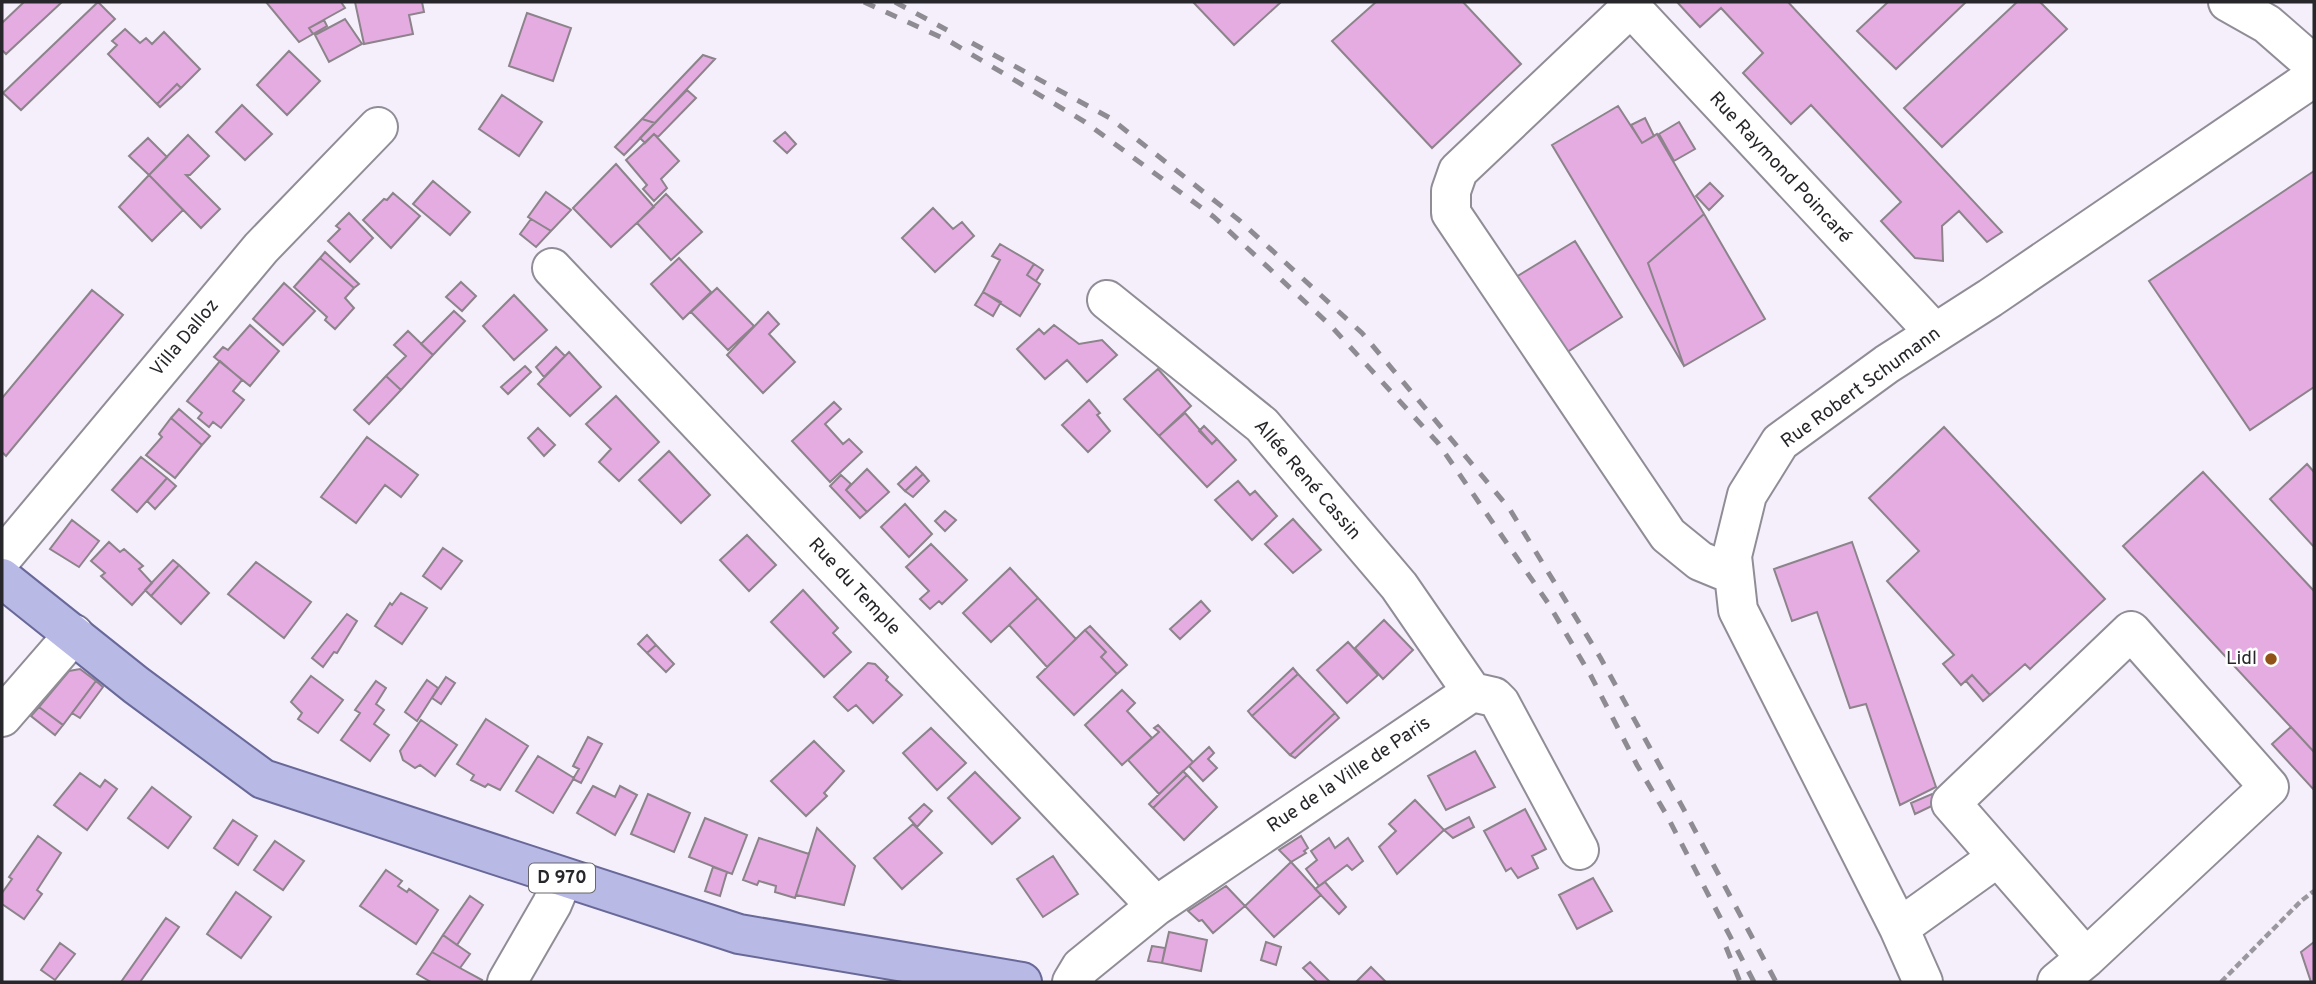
<svg xmlns="http://www.w3.org/2000/svg" width="2316" height="984" font-family="Overpass,sans-serif">
<style>
.building{fill:#e5ace2;stroke:#8c838b;stroke-width:2}
.lines{fill:none;stroke-linecap:round;stroke-linejoin:round}
.minor-casing{stroke:#918d97;stroke-width:42}
.major-casing{stroke:#686899;stroke-width:42}
.path{stroke:#9b979f;stroke-width:4.5;stroke-dasharray:7 3.5;stroke-linecap:butt}
.minor{stroke:#fff;stroke-width:38}
.major{stroke:#b9b9e6;stroke-width:38}
.rail{stroke:#8e8b93;stroke-width:5;stroke-dasharray:12 12;stroke-linecap:butt}
.poi-dot{fill:#905216;stroke:#fff;stroke-width:2.5}
.labels{text-anchor:middle;dominant-baseline:central;stroke-width:5;stroke-linejoin:round;paint-order:stroke}
.shield{fill:#fff;stroke:#68676a;stroke-width:2}
.shield-label{font-size:18px;font-weight:bold;fill:#27262a}
.street-label{font-size:19px;fill:#27262a;stroke:#fff}
.poi-label{font-size:19px;fill:#27262a;stroke:#fff;text-anchor:end}
</style>
<rect width="100%" height="100%" fill="#f4effa"/>
<path class="building" d="M24 2H62L6 54 2 50V23Z
M98 2 115 19 21 110 3 93Z
M266 2H341L345 8 309 28 313 34 299 42Z
M355 2H422L424 12 409 15 413 34 364 44Z
M1193 2H1281L1234 45Z
M1376 2H1463L1521 64 1432 148 1332 41Z
M1677 2H1788L2002 232 1987 242 1959 211 1942 226 1943 261 1915 258 1881 221 1901 202 1811 105 1791 124 1743 73 1763 53 1721 8 1700 27Z
M1888 2H1966L1896 69 1857 31Z
M2017 2H2040L2067 29 1942 147 1904 108Z
M527 13 571 28 553 81 509 66Z
M345 19 362 44 329 62 315 35Z
M324 20 327 26 313 34 309 28Z
M125 29 140 43 146 38 152 44 164 32 200 69 181 88 177 84 157 104 108 54 117 45 112 41Z
M289 51 320 81 287 115 257 85Z
M703 55 715 59 655 123 642 119Z
M177 84 181 88 160 107 157 104Z
M687 90 696 98 658 137 654 134 645 143 640 138Z
M502 95 542 122 519 156 479 129Z
M242 105 272 134 245 160 216 132Z
M1618 106 1642 143 1657 134 1704 214 1648 263 1684 366 1552 145Z
M1645 118 1654 136 1642 143 1631 125Z
M642 119 655 123 624 155 615 147Z
M1679 122 1695 149 1674 161 1659 134Z
M785 132 796 144 787 153 774 141Z
M654 134 679 161 661 179 667 188 654 201 643 189 647 185 626 160Z
M188 135 209 156 190 175H186L220 209 201 228 149 175Z
M148 138 167 157 149 175 129 156Z
M616 164 654 207 611 247 573 208Z
M2314 171V387L2250 430 2149 281Z
M149 175 183 210 152 241 119 207Z
M433 181 470 212 450 235 413 204Z
M1710 183 1723 196 1709 210 1696 196Z
M546 192 571 210 551 231 528 217Z
M393 193 420 216 391 248 363 220 384 199 387 200Z
M666 194 702 232 671 260 637 223Z
M933 208 953 229 962 222 974 236 935 272 902 238Z
M349 213 373 238 350 262 328 241 340 229 336 226Z
M1704 214 1765 319 1684 366 1648 263Z
M531 219 551 231 536 247 520 234Z
M1575 241 1622 317 1564 354 1516 277Z
M1000 244 1034 264 1027 275 1040 284 1020 316 983 292 1000 260 992 256Z
M325 252 359 284 354 288 320 258Z
M320 258 354 288 345 298 354 308 335 329 325 320 327 317 294 287Z
M679 258 711 292 683 319 651 284Z
M1034 264 1043 270 1036 281 1027 275Z
M461 282 476 296 462 311 446 297Z
M284 283 315 311 283 345 253 319Z
M717 288 754 326 728 350 691 312Z
M92 290 123 315 6 456 2 452V398Z
M983 292 1001 302 993 316 975 305Z
M514 295 547 330 514 360 483 326Z
M454 311 465 321 433 355 421 344Z
M768 312 779 324 769 334 795 362 763 393 727 355Z
M250 325 279 351 250 386 214 357 223 347 228 350Z
M1054 325 1079 344 1102 340 1117 355 1087 382 1067 360 1045 379 1017 349 1039 329 1044 334Z
M408 331 433 355 401 390 386 376 406 356 394 345Z
M556 347 565 356 544 377 536 367Z
M569 352 601 387 570 416 538 384Z
M220 361 242 380 233 391 244 400 221 428 213 422 209 427 198 418 202 413 187 401Z
M525 366 531 372 508 394 501 387Z
M1158 369 1191 406 1159 436 1124 399Z
M386 376 401 390 369 424 354 410Z
M616 396 659 442 619 481 599 462 611 449 586 424Z
M1089 400 1100 413 1097 415 1110 431 1088 452 1062 425Z
M834 402 841 409 825 424 843 444 849 439 862 452 830 482 792 441Z
M179 409 210 436 202 445 171 418Z
M1185 413 1212 444 1217 439 1236 460 1207 487 1159 436Z
M171 418 202 445 175 478 146 455 162 437 159 434Z
M1204 426 1217 439 1212 444 1199 431Z
M1944 427 2105 599 2030 669 2025 664 1990 695 1972 675 1961 685 1943 664 1954 655 1887 581 1919 551 1869 498Z
M538 428 555 445 544 456 528 438Z
M367 437 418 475 401 497 385 485 356 523 321 497Z
M669 451 710 495 681 523 639 480Z
M141 457 167 478 137 512 112 490Z
M2307 464 2314 472V547L2270 499Z
M916 467 923 474 905 491 898 484Z
M867 469 889 492 867 512 846 490Z
M2203 472 2314 591V752L2123 546Z
M923 474 929 481 913 497 905 491Z
M841 475 851 484 846 490 867 512 860 518 830 486Z
M167 478 176 486 155 509 147 501Z
M1238 481 1250 495 1255 491 1277 516 1252 540 1215 500Z
M905 504 932 534 909 557 881 527Z
M945 511 956 520 945 531 935 521Z
M1293 519 1321 550 1293 573 1265 544Z
M72 520 99 541 79 567 50 549Z
M747 535 776 565 749 591 720 560Z
M109 542 120 552 124 549 143 566 139 569 152 583 132 605 101 576 105 573 91 561Z
M1852 542 1936 787 1900 805 1866 704 1850 708 1817 612 1792 621 1774 569Z
M931 544 967 580 942 604 939 601 930 609 920 599 929 591 906 567Z
M443 548 462 561 441 589 423 576Z
M173 560 179 565 151 596 145 590Z
M256 562 311 602 284 638 228 594Z
M179 565 209 593 181 624 151 596Z
M1010 568 1038 598 991 642 963 613Z
M803 590 838 628 833 633 851 652 824 677 771 622Z
M401 593 427 608 402 644 375 626 390 603 392 605Z
M1038 598 1076 639 1047 667 1009 625Z
M1201 601 1210 611 1180 639 1170 629Z
M347 614 357 621 337 653 334 652 323 667 312 658Z
M1384 620 1413 650 1383 679 1355 648Z
M1090 626 1127 665 1117 674 1101 657 1106 652 1085 630Z
M1085 630 1106 652 1101 657 1117 674 1074 715 1037 677Z
M647 635 656 645 647 653 638 644Z
M1348 642 1378 675 1347 703 1317 670Z
M656 645 674 664 666 672 647 653Z
M868 663 875 664 888 677 886 680 902 695 873 723 856 705 848 711 834 697Z
M1293 668 1298 674 1252 716 1248 711Z
M80 669 96 681 63 725 39 707 69 671Z
M1298 674 1335 713 1290 755 1252 716Z
M1972 675 1990 695 1983 701 1966 681Z
M311 676 343 700 318 733 298 719 302 713 291 702Z
M446 677 455 683 441 704 432 698Z
M427 680 438 688 417 721 405 712Z
M96 681 103 687 80 718 72 713Z
M376 681 386 688 376 704 384 710 374 724 389 735 370 761 341 740 360 713 355 710Z
M1122 690 1135 703 1127 711 1152 738 1122 765 1085 725Z
M39 707 63 725 55 735 31 716Z
M1335 713 1339 718 1295 758 1290 755Z
M486 719 528 746 500 790 488 784 485 787 471 780 474 775 457 764Z
M421 720 457 745 435 776 420 765 415 768 403 760 400 751Z
M1158 725 1193 762 1159 794 1128 760 1159 732 1154 728Z
M2291 727 2314 752V790L2272 744Z
M931 728 966 763 937 790 903 753Z
M588 737 602 744 581 783 573 779 579 769 573 766Z
M814 741 844 771 824 793 827 796 806 816 771 781Z
M1209 747 1214 753 1208 759 1217 768 1203 781 1189 766Z
M1475 751 1495 787 1446 810 1428 776Z
M538 756 574 778 553 813 516 791Z
M1183 771 1187 775 1153 808 1149 804Z
M975 772 1020 818 992 844 948 798Z
M80 773 100 787 105 780 117 789 87 830 54 805Z
M1187 775 1217 807 1184 840 1153 808Z
M593 786 615 797 620 786 637 795 615 835 577 813Z
M152 787 191 817 168 848 128 818Z
M648 794 690 813 674 852 631 834Z
M1932 794 1936 804 1915 814 1911 803Z
M1415 800 1444 830 1397 874 1379 847 1396 831 1389 824Z
M924 804 932 811 917 827 909 818Z
M1525 809 1546 849 1532 856 1538 868 1518 878 1511 868 1506 871 1484 831Z
M1469 817 1474 827 1453 838 1444 830Z
M705 818 747 835 732 874 689 857Z
M233 820 257 836 238 865 214 848Z
M913 824 942 853 902 889 874 858Z
M817 828 855 866 844 905 796 895Z
M38 836 61 853 37 890 42 894 24 919 2 904V893L12 879 9 877Z
M1301 836 1308 848 1304 851 1306 853 1291 862 1279 850Z
M759 838 809 854 795 898 775 892 776 886 759 881 757 885 743 880Z
M1329 838 1335 848 1348 838 1363 861 1352 870 1347 865 1319 886 1306 869 1317 860 1311 851Z
M275 841 304 861 283 890 254 870Z
M1053 856 1078 894 1043 917 1017 879Z
M1291 862 1321 895 1274 937 1245 906Z
M713 867 727 872 720 896 705 891Z
M386 870 402 881 398 886 407 892 409 889 438 910 416 944 360 906Z
M1593 878 1612 911 1577 929 1559 895Z
M1325 882 1346 907 1339 914 1315 889Z
M1226 886 1245 906 1213 933 1202 920 1199 921 1188 911Z
M236 892 271 917 241 958 207 934Z
M470 896 483 905 457 945 443 935Z
M166 918 179 927 140 982H121Z
M1169 932 1207 940 1201 971 1162 963Z
M443 935 470 954 460 968 432 952Z
M1266 942 1281 947 1276 965 1261 960Z
M2314 942V982H2311L2301 952Z
M60 943 75 954 55 980 41 970Z
M1152 946 1165 948 1162 963 1148 961Z
M432 952 460 968 482 980 481 982H431L417 974Z
M1310 962 1330 982H1317L1303 968Z
M1371 967 1386 982H1356Z"/>
<g class="lines">
<defs>
<path id="minor" d="M1626 2 1935 333
M2228 2 2267 24 2314 65
M1631 7 1458 171 1451 191V213L1668 535 1700 561 1734 575
M552 268 1156 906
M1107 300 1262 425 1399 586 1472 692
M2 558 261 248 378 127
M2 717 74 634
M1899 928 1998 857
M507 982 552 904 563 878
M1072 982 1081 967 1156 906 1472 692 1494 697 1500 703 1579 850
M1923 982 1899 928 1738 610 1732 556 1747 495 1780 442 1887 364 1990 298 2314 77
M2057 982 2086 958 2269 787 2131 631 1951 803 2086 958"/>
<path id="major" d="M2 578 136 685 263 779 739 934 1022 982"/>
</defs>
<use href="#minor" class="minor-casing"/>
<use href="#major" class="major-casing"/>
<path class="path" d="M2221 982 2301 901 2314 891"/>
<use href="#minor" class="minor"/>
<use href="#major" class="major"/>
<path class="rail" d="M864 2 949 41 1085 122 1214 217 1331 326 1438 443 1548 603 1591 676 1637 765 1666 814 1754 982
M895 2 947 30
M972 43 1110 118 1239 220 1362 333 1509 508 1600 657 1683 808 1776 982
M1726 947 1740 982"/>
</g>
<circle class="poi-dot" cx="2271" cy="659" r="7"/>
<g class="labels">
<rect class="shield" x="529" y="863.5" width="66" height="29" rx="5"/>
<g class="shield-label">
<text x="562" y="878">D 970</text>
</g>
<g class="street-label">
<text transform="translate(1780 168) rotate(47)">Rue Raymond Poincaré</text>
<text transform="translate(185 338) rotate(-50)">Villa Dalloz</text>
<text transform="translate(1861 388) rotate(-36)">Rue Robert Schumann</text>
<text transform="translate(1307 480) rotate(49)">Allée René Cassin</text>
<text transform="translate(854 587) rotate(47)">Rue du Temple</text>
<text transform="translate(1349 775) rotate(-34)">Rue de la Ville de Paris</text>
</g>
<g class="poi-label">
<text x="2257" y="659">Lidl</text>
</g>
</g>
<rect width="2316" height="984" fill="none" stroke="#27262a" stroke-width="7"/>
</svg>
